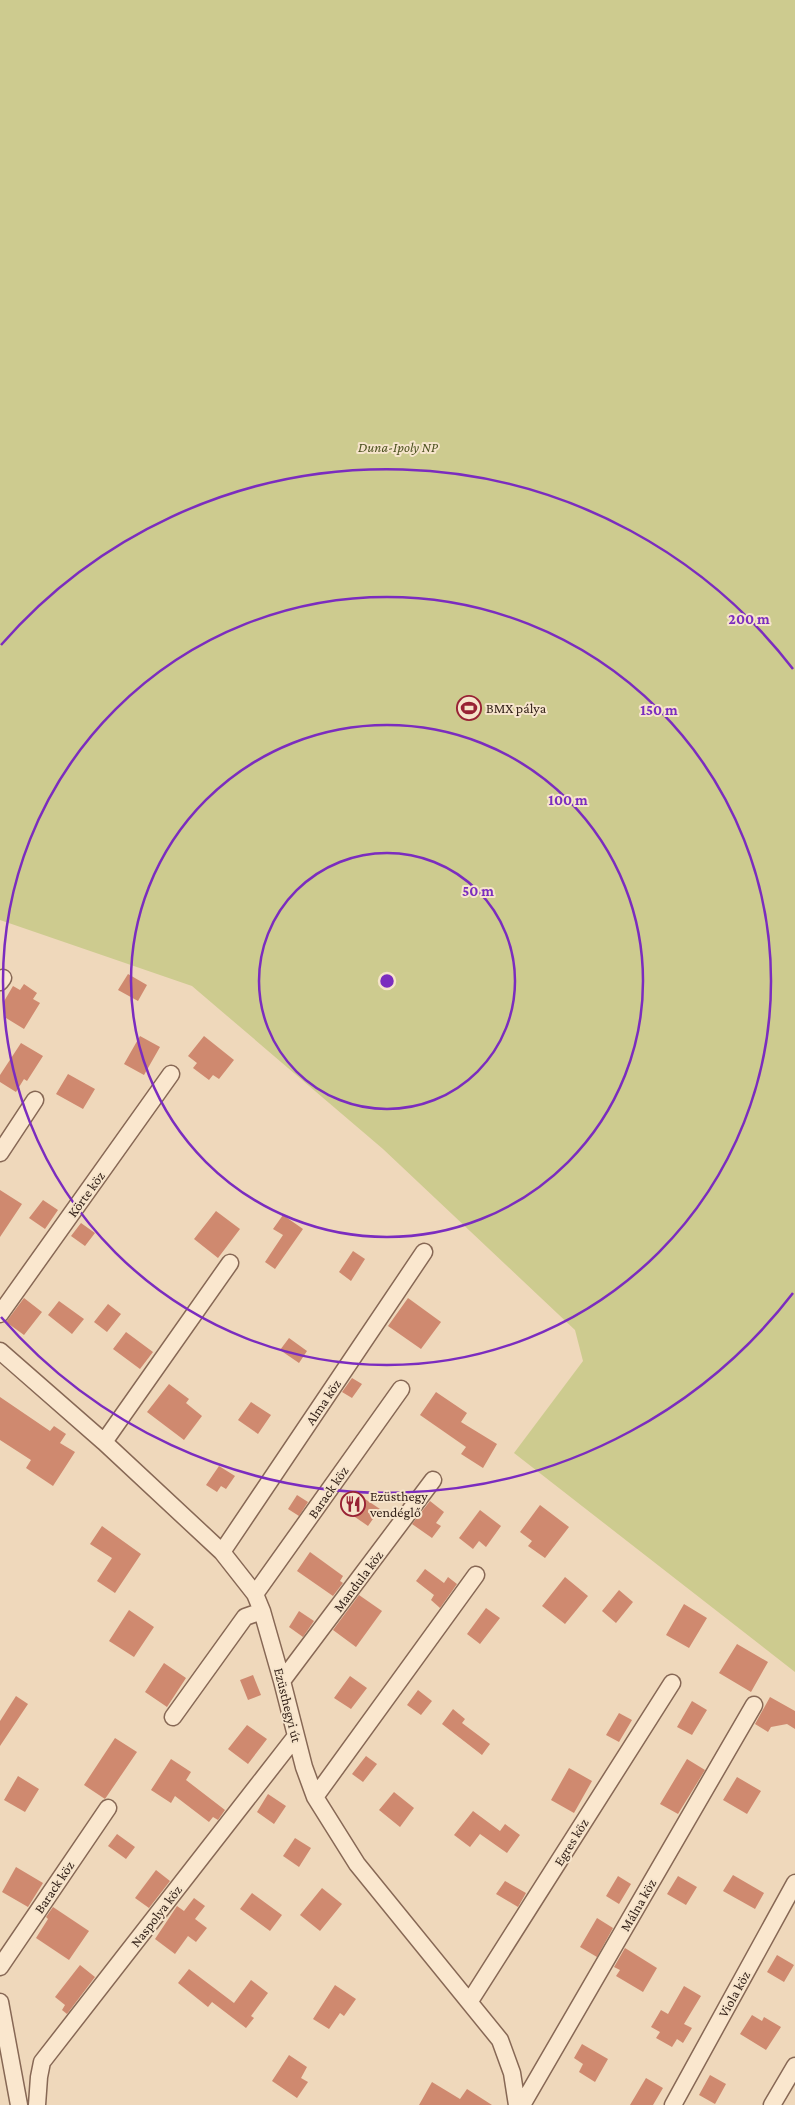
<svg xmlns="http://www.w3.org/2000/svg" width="795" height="2105" font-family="'Crimson Pro',serif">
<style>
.green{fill:#cdcb8f}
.building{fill:#cf896f}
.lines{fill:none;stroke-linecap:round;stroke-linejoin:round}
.minor-casing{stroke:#876855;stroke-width:19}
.minor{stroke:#fae7ce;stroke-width:16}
.ring{fill:none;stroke:#7b2cbf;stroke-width:2.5}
.labels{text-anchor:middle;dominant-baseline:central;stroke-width:4;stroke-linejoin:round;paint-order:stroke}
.park-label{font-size:14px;font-style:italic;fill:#4d5220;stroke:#f6e4cb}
.poi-label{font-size:14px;fill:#35231a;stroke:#f6e4cb;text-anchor:start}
.street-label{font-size:14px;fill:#35231a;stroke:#f6e4cb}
.centre{fill:#7b2cbf;stroke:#f6e4cb;stroke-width:2.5}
.ring-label{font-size:15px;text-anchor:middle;font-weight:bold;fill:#7b2cbf;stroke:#f6e4cb;stroke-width:4;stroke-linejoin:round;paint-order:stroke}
</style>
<rect width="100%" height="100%" fill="#efd8bb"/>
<path class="green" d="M0 0H795V1672L514 1453 583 1361 575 1330 383 1149 192 986 0 920Z"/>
<path class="building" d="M128 974 147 985 138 1001 118 990Z
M24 984 37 993 33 999 40 1003 24 1029 6 1018 3 1003 13 986 20 990Z
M140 1036 160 1047 144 1075 124 1064Z
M204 1036 234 1060 219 1079 213 1075 209 1080 193 1068 197 1063 188 1056Z
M21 1043 43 1056 27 1081 24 1079 16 1092 0 1082V1075Z
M68 1074 95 1089 83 1109 56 1094Z
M0 1190 22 1204 0 1237Z
M43 1200 58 1210 45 1229 29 1218Z
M216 1211 240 1229 218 1258 194 1239Z
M283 1215 303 1229 275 1269 265 1262 283 1235 273 1229Z
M81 1223 95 1233 85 1246 71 1236Z
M353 1251 365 1259 351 1281 339 1272Z
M24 1298 42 1312 24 1335 6 1322Z
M408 1298 441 1322 421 1349 388 1326Z
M59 1301 84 1319 72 1334 48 1315Z
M108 1304 121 1314 107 1332 94 1322Z
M126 1332 153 1352 140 1369 113 1349Z
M289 1338 307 1351 299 1363 280 1350Z
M352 1378 362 1384 352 1398 342 1392Z
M169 1384 189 1399 186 1403 202 1416 184 1440 147 1412Z
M436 1392 467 1413 461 1422 497 1444 483 1468 461 1454 466 1447 420 1415Z
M0 1397 50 1431 54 1426 66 1434 60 1443 75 1452 53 1486 26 1468 31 1460 0 1440Z
M251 1402 271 1415 258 1434 238 1420Z
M219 1466 235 1476 226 1489 221 1486 217 1492 206 1485Z
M353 1491 380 1509 368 1526 342 1508Z
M297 1495 308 1502 299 1516 288 1509Z
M430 1501 444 1512 436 1523 441 1526 432 1538 412 1524Z
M540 1505 569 1527 545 1558 528 1546 532 1541 520 1532Z
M480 1510 501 1526 486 1547 479 1541 473 1549 459 1538Z
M102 1526 141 1554 115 1593 97 1581 112 1558 90 1544Z
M310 1552 343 1576 340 1581 343 1583 333 1596 297 1571Z
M425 1569 444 1583 448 1577 457 1584 440 1608 431 1600 434 1595 416 1581Z
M565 1577 588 1596 565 1624 542 1606Z
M619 1590 633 1602 616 1623 602 1611Z
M359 1595 382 1611 356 1647 333 1630Z
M684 1604 707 1618 689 1648 666 1635Z
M486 1608 500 1618 480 1644 467 1634Z
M129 1610 154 1627 134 1657 109 1641Z
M299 1611 314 1621 303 1637 289 1627Z
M737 1644 768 1662 751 1692 719 1673Z
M164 1663 186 1678 167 1707 145 1692Z
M253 1675 261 1695 248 1700 240 1680Z
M350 1676 367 1688 351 1709 334 1698Z
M418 1690 432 1701 421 1715 407 1705Z
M16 1696 28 1704 0 1746V1721Z
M770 1697 795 1711V1729L787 1724 771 1727 768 1732 755 1724Z
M692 1701 707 1710 692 1735 677 1727Z
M453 1709 465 1719 462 1723 490 1744 482 1755 442 1724Z
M619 1713 632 1720 619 1742 606 1735Z
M247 1725 267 1739 248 1764 228 1749Z
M115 1738 137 1752 105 1799 84 1785Z
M366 1756 377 1764 363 1782 352 1774Z
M171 1759 191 1772 186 1780 225 1810 218 1820 213 1817 209 1822 175 1796 171 1803 151 1790Z
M687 1759 705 1770 678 1814 660 1804Z
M569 1768 592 1781 574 1813 551 1800Z
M18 1776 39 1789 25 1812 4 1800Z
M737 1777 761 1791 747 1814 723 1800Z
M394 1792 414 1808 400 1827 379 1810Z
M268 1794 286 1806 274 1824 257 1812Z
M473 1811 500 1831 505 1824 520 1835 507 1853 480 1834 470 1847 454 1835Z
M117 1834 135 1847 126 1859 108 1846Z
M295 1838 311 1848 299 1867 283 1856Z
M16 1867 43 1883 28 1907 2 1892Z
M156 1870 170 1881 149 1908 135 1898Z
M733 1875 764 1893 755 1909 723 1891Z
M618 1876 631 1884 619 1904 606 1896Z
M678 1876 697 1887 686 1905 667 1894Z
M505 1881 526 1893 518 1907 496 1894Z
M322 1888 342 1904 320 1931 300 1915Z
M252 1893 282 1915 270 1931 240 1909Z
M194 1898 205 1906 195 1919 207 1928 196 1942 188 1936 175 1954 155 1939 177 1906 184 1911Z
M53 1907 89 1931 69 1960 36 1938 48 1919 46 1917Z
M597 1918 613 1928 597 1957 580 1947Z
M625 1948 657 1968 643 1992 616 1976 620 1970 614 1967Z
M777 1955 794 1965 784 1982 767 1972Z
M80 1965 95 1977 67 2014 62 2010 65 2005 55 1997Z
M189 1969 234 2003 251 1980 268 1993 251 2016 254 2018 246 2028 212 2002 208 2007 178 1983Z
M335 1985 356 1999 344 2016 340 2013 329 2029 313 2019Z
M684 1986 701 1996 684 2024 692 2028 683 2043 677 2039 672 2047 656 2038 660 2032 651 2027 661 2010 668 2014Z
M752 2015 762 2021 764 2017 781 2027 766 2050 740 2034Z
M582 2044 608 2059 595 2082 579 2072 583 2064 574 2058Z
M289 2055 307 2067 301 2078 308 2082 297 2098 272 2081Z
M710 2075 726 2084 715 2104 699 2095Z
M646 2078 663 2088 653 2105H630Z
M432 2082 460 2099 467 2089 492 2105H419Z"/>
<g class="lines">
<defs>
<path id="minor" d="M0 982 3 978
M0 1153 35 1100
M0 1314 171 1074
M0 1351 104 1442 222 1552 255 1594 262 1611 282 1681 304 1767 315 1797 357 1864 500 2040 512 2073 517 2105
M104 1442 230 1263
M222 1552 424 1252
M255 1594 401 1389
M282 1681 433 1480
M173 1717 245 1617 262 1611
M315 1797 476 1575
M0 1967 108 1808
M470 2001 672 1683
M0 2002 19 2105
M37 2105 39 2077 42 2062 296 1736
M522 2105 754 1705
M673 2105 795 1883
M772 2105 795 2066"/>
</defs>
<use href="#minor" class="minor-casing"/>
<use href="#minor" class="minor"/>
</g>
<g class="ring">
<circle cx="387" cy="981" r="128"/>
<circle cx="387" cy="981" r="256"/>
<circle cx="387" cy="981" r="384"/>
<path d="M793 1293A512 512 0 0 1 1 1317M1 645A512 512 0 0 1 793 669"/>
</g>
<defs>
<symbol id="stadium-ring" viewBox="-11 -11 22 22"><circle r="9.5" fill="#f6e4cb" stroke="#982234" stroke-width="1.5"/><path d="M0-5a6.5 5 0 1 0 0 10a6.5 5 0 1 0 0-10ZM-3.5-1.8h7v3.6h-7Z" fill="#982234"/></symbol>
<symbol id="restaurant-ring" viewBox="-11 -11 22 22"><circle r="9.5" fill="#f6e4cb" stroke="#982234" stroke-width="1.5"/><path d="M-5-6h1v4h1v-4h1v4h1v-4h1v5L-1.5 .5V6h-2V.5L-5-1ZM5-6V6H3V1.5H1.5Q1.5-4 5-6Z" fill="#982234"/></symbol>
</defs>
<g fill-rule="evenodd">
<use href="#stadium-ring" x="455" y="694" width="28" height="28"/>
<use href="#restaurant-ring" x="339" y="1490" width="28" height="28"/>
</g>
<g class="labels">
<g class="park-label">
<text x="398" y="447">Duna-Ipoly NP</text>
</g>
<g class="poi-label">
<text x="486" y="708">BMX pálya</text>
<text x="370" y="1496">Ezüsthegy<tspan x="370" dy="16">vendéglő</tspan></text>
</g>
<g class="street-label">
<text transform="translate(86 1194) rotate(-54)">Körte köz</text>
<text transform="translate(323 1402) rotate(-56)">Alma köz</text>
<text transform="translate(328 1492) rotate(-55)">Barack köz</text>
<text transform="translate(358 1581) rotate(-53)">Mandula köz</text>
<text transform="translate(288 1705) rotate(76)">Ezüsthegyi út</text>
<text transform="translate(571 1842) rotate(-58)">Egres köz</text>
<text transform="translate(54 1887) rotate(-56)">Barack köz</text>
<text transform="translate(638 1905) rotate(-60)">Málna köz</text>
<text transform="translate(156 1916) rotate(-52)">Naspolya köz</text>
<text transform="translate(734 1994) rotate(-61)">Viola köz</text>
</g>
</g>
<circle cx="387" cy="981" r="8" class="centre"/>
<g class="ring-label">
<text x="749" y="624">200 m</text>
<text x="659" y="715">150 m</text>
<text x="568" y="805">100 m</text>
<text x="478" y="896">50 m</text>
</g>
</svg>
